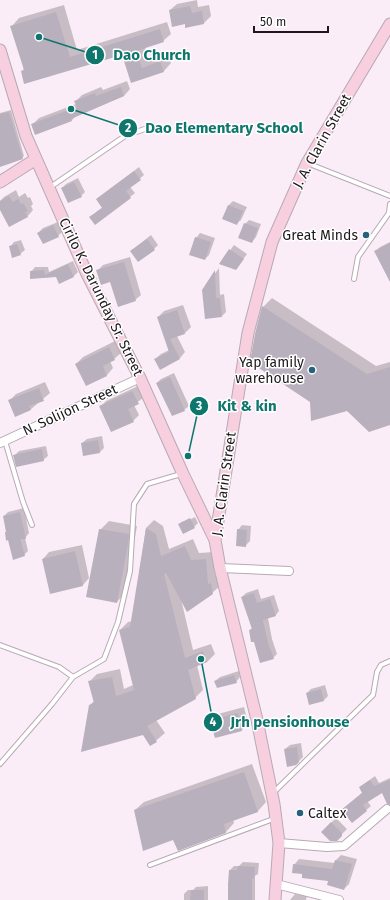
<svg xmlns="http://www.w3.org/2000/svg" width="390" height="900" font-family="'Fira Sans',sans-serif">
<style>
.shadow{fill:#0003}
.building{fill:#b8b0bd}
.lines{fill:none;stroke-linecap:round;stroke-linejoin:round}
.lane-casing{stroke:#b7aab3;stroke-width:6}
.street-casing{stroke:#b7aab3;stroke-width:10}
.secondary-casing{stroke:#b7aab3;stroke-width:13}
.lane{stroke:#fff;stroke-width:4}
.street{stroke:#fff;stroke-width:8}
.secondary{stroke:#f7cfdf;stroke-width:11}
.poi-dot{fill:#26627a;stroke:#fff;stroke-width:1.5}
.labels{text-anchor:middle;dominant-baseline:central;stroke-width:3;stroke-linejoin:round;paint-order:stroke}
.street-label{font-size:14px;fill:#1d181c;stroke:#fff}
.poi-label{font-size:14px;fill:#1d181c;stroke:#fff;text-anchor:end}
.leader{fill:none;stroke:#0f766e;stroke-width:1.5}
.callout-dot{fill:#0f766e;stroke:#fff;stroke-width:1.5}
.mark-label{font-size:12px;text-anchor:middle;font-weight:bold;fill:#fff}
.callout-label{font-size:15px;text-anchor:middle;font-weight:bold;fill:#0f766e;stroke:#fff;stroke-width:3;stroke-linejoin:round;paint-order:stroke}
</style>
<rect width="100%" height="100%" fill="#fbedf7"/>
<path class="shadow" d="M197 0 198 7 209 5 211 16 204 23 186 26 185 23 170 10 177 4Z
M64 5 77 50 167 22 171 34 163 41 145 47 149 61 168 54 171 63 164 71 132 81 123 54 22 71 24 69 12 26 19 18Z
M127 81 130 89 124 96 76 116 72 120 36 133 33 124 39 118 76 104 75 102 82 95 101 87 103 90Z
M11 110 24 156 22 158 0 165V113Z
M139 167 144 175 130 187 135 193 130 197 95 213 103 207 97 199Z
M78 178 85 192 81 196 62 188 66 184Z
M16 190 19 197 25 193 28 198 30 197 33 204 31 206 33 210 27 217 0 208V201L4 197Z
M233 201 247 207 241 220 236 224 223 218 229 205Z
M249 220 261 224 256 237 252 242 245 224Z
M58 222 62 232 58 236 38 233 43 228Z
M200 233 215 238 209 255 205 259 196 238Z
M151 235 158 245 154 249 132 250Z
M21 240 25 250 20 254 10 247 14 242Z
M390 242V280L376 251 380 247Z
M234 245 247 254 236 269 220 264Z
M130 257 141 295 135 300 97 271 103 265Z
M73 261 78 272 74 276 31 278V272L35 267H48L49 272Z
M219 268 220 295 224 294 226 312 222 316 203 290Z
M272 298 376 366 390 362V424L348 409 311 402 263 307Z
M183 305 191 327 185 333 177 336 185 352 180 358 160 368 155 359 161 354 169 350 158 317 164 311Z
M115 341 121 353 114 359 110 361 113 368 107 375 87 385 76 364 83 357Z
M174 373 189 406 184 410 157 383 161 379Z
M45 382 50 393 30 410 9 401 16 394Z
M138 386 144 397 134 405 139 415 133 421 112 431 100 407 106 401Z
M102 436 104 448 100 452 84 455 82 443 87 439Z
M46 446 48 456 43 460 15 455 19 451Z
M24 508 29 533 25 538 28 551 24 555 7 531 4 516 8 512Z
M194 515 184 520 194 515 198 523 194 527 180 524 183 521V523L195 517Z
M154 520 163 526 169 549 193 539 199 553 214 552 215 576H219L221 585 212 593 181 599 193 650 211 644 215 654 207 662 197 665 203 690 195 698 156 720 165 733 151 745 143 734 90 705 94 701 89 682 97 674 120 669 124 689 133 685 120 630 128 622 132 621 146 528Z
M109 521 137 526 125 593 117 602 100 530Z
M242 525 251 526 250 541 245 546 238 530Z
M82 545 89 578 83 585 51 592 43 559 49 552Z
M258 589 261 599 274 595 279 611 275 616 268 618 272 639 277 654 273 658 254 641 250 630 252 628 242 597 246 593Z
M239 671 240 677 236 682 215 681 220 677Z
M325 685 328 696 324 700 309 704 307 693 311 689Z
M244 707 248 723 242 730 215 737 211 721 218 714Z
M301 743 303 757 296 764 285 749 290 745Z
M252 764 266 802 258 811 233 819 234 823 226 832 179 849 174 839 135 810 144 802Z
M375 776 379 783 390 778V799L383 792 367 801 371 806 352 822 342 810 363 792 360 787Z
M336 818 347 829 336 840 322 832Z
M341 855 357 859 349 884 344 889 330 880 304 873 294 865 299 859 335 863 336 860Z
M243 862 259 863 258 874 255 876V900H229L230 870 234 866H239Z
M208 886V900H184V894L188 890H193L196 887Z
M295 894 307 895 306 900H290Z"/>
<path class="building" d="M190 6 192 13 202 11 204 24 185 28V24L172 27 169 10Z
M56 12 70 57 160 29 164 42 136 51 142 68 160 61 164 72 131 83 122 55 24 84 21 71 24 70 10 26Z
M121 87 124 96 71 119 72 121 35 135 31 124 77 107 74 101 95 93 96 96Z
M9 112 23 159 0 167V114Z
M134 171 141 180 126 191 131 198 95 225 89 217 102 208 96 199Z
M74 182 82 197 68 203 61 188Z
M9 196 13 202 18 199 21 204 23 203 28 211 25 212 28 217 9 227 0 210V201Z
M228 205 243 211 237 225 222 219Z
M244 223 258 228 252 243 238 238Z
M53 225 59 237 43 244 37 233Z
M195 237 211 242 205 260 189 255Z
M147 239 155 250 138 262 130 251Z
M390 243V282L374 251Z
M17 244 21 255 12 258 9 246Z
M229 249 244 259 236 270 219 264Z
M124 262 136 301 118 307 110 282 101 285 96 270Z
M68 264 74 277 59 284 56 277 30 279V271L44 270 45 275Z
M215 270 216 298H220L222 317 205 319 202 290Z
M262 306 367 374 390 367V425L369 432 347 411 311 421 310 402 250 362 255 334Z
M177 310 185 334 170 339 180 359 160 370 154 359 169 352 157 317Z
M109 347 115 360 103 366 107 376 86 386 75 364Z
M170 377 185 411 172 416 156 383Z
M39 388 44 401 29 406 31 410 15 417 8 400Z
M132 391 139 404 128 409 134 422 111 432 99 406Z
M98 440 100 453 83 456 81 443Z
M42 449 44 461 16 467 13 455Z
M20 512 26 539H20L25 556 13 560 8 540 6 541 5 532H6L3 516Z
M190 518 195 528 183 534 178 524Z
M146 528 156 534 161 556 185 546 191 560 206 559 208 584 211 583 213 594 187 612 166 573 164 574 185 658 203 651 207 662 188 670 196 699 147 726 157 742 150 746 143 735 81 752 89 705 94 703 88 681 112 677 116 696 134 690 119 630 130 627Z
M99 529 129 534 128 544 117 603 86 597Z
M237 529 247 530 246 547 236 546Z
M75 551 83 586 50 594 42 559Z
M254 593 257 603 270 599 276 616 263 620 268 643 274 659 260 663 254 642H251L249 630 252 629 241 597Z
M234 675 237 683 217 688 214 681Z
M321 689 324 701 309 705 306 693Z
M238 713 242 731 215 738 210 720Z
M297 747 299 762 296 765 287 767 284 749Z
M244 772 258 812 224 824 226 833 178 851 173 840 143 851 134 810Z
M370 780 374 786 390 780V805L387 804 382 793 363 805 367 811 352 823 341 810 362 793 359 787Z
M331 822 342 833V836L337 841H330L321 832Z
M335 860 352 864 344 890 327 885 328 881 302 878V874L292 873 293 864 332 869Z
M238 866 255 867 254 879 252 878V900H228V884L229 870H237Z
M191 890H204V900H190Z"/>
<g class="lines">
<defs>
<path id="lane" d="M307 163 390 196
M49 188 125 136 153 126
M354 279 358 257 389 213 390 204
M5 441 23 502 32 525
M0 645 59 667 73 677
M0 764 52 704 73 677 104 659 118 622 130 571 134 504 147 484 181 474
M274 792 373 695 377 672 381 665 390 661
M150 865 276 818"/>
<path id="street" d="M0 443 140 378
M220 568 289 571
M279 843 327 847 344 846 387 809
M276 884 339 900"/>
<path id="secondary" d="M0 50 26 136 87 274 140 378 183 474 215 540
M0 182 36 159
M275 900 279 843 274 804 257 720 220 568 215 540 248 333 272 242 307 163 390 24"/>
</defs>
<use href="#lane" class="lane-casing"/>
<use href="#street" class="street-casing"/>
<use href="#secondary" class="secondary-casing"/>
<use href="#lane" class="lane"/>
<use href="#street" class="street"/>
<use href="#secondary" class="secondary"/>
</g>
<g class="poi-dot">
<circle cx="366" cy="235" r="4"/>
<circle cx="312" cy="370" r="4"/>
<circle cx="300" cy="813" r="4"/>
</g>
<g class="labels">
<g class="street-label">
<text transform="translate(322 141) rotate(-61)">J. A. Clarin Street</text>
<text transform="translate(101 297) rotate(64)">Cirilo K. Darunday Sr. Street</text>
<text transform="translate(70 410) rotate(-25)">N. Solijon Street</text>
<text transform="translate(224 484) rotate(-82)">J. A. Clarin Street</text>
</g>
<g class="poi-label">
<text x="358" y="235">Great Minds</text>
<text x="304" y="362">Yap family<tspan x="304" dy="16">warehouse</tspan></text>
<text x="308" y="813" text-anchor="start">Caltex</text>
</g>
</g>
<path class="leader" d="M39 37L95 55M71 109L128 128M188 456L199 406M201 659L213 722"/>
<g class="callout-dot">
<circle cx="39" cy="37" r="4"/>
<circle cx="71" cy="109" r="4"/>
<circle cx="188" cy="456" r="4"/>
<circle cx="201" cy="659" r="4"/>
<circle cx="95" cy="55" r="10"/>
<circle cx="128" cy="128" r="10"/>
<circle cx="199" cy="406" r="10"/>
<circle cx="213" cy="722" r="10"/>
</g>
<g class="mark-label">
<text x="95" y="59">1</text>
<text x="128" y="132">2</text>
<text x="199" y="410">3</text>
<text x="213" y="726">4</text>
</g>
<g class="callout-label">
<text x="152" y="60">Dao Church</text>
<text x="224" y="133">Dao Elementary School</text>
<text x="247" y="411">Kit &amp; kin</text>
<text x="290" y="727">Jrh pensionhouse</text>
</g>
<path d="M254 26v6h74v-6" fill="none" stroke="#1d181c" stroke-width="2"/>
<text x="260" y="26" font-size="12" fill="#1d181c" stroke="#ffffff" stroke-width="3" paint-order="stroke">50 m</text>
</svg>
